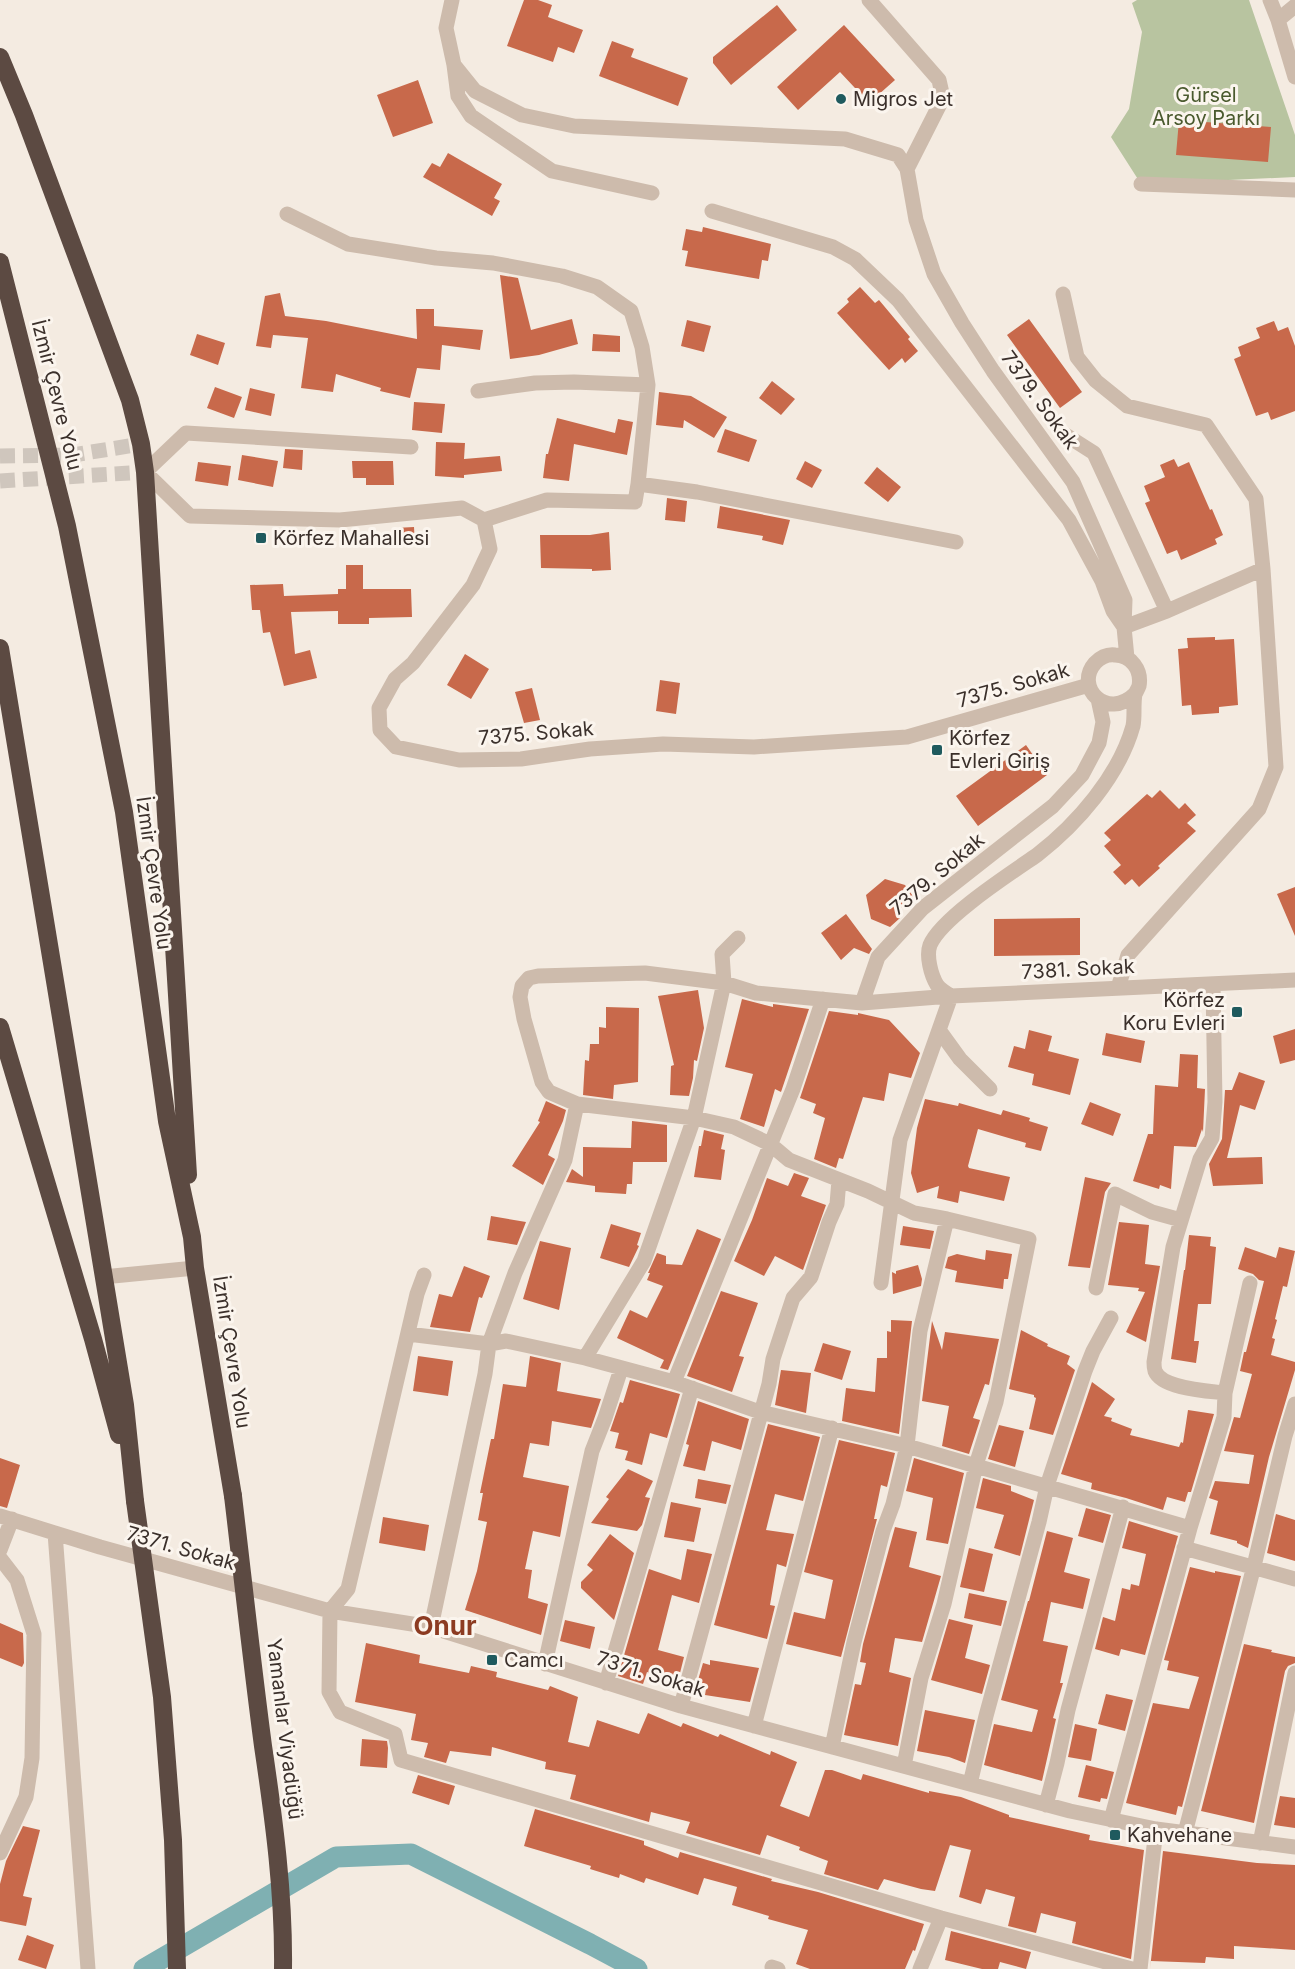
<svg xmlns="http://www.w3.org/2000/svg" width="1295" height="1969" font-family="Inter,sans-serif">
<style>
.green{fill:#b8c4a0}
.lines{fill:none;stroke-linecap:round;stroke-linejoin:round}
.canal{stroke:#7fb0b2;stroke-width:21}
.building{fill:#c8694b}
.minor-tunnel{stroke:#cfc6bd;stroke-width:15;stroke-dasharray:15 8;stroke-linecap:butt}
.minor{stroke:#cdbbac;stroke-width:15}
.highway{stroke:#5c4a42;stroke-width:18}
.highway-bridge{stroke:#5c4a42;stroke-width:18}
.poi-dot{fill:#1f5a5e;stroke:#fbf5ee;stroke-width:2}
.labels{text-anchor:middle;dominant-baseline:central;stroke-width:6;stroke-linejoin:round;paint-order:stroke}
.park-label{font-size:20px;fill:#4a5a2e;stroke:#fbf5ee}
.poi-label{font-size:20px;fill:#3b302b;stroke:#fbf5ee;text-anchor:start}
.street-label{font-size:20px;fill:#3b302b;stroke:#fbf5ee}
.district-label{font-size:26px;font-weight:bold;fill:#8c3b22;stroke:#fbf5ee}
</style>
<rect width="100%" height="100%" fill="#f4ebe1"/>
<path class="green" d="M1137 0H1249L1295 135V177L1141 184 1111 137 1129 109 1142 32 1132 3Z"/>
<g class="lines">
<path class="canal" d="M144 1969 336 1857 411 1854 590 1944 637 1969"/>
</g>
<path class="building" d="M524 0H538L552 5 548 17 583 30 574 53 558 47 553 62 507 46Z
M777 5 797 30 731 85 713 63V57Z
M844 25 895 80 869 103 840 72 798 110 777 87Z
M612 41 634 49 631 57 688 78 678 106 599 76Z
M418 80 433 123 393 137 377 95Z
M1179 120 1271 127 1268 162 1176 155Z
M448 153 502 184 494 198 500 201 492 216 423 177 432 163 440 167Z
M703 227 771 244 768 261 762 260 759 279 685 266 688 251 682 250 686 229 702 232Z
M500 275 518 278 531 330 572 319 578 344 539 355 510 359Z
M860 287 875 303 879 300 910 337 908 339 918 351 905 363 902 358 889 370 837 313 849 302 847 299Z
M280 293 285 316 326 321 417 339 416 309H434V326L483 330 480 350 442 345 440 370 417 368 410 398 380 391 381 388 336 374 333 392 301 388 308 338 273 335 271 348 256 346 265 296Z
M1029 319 1082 392 1060 408 1007 335Z
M687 320 711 326 704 352 681 346Z
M1274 321 1278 331 1288 327 1295 346V411L1271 420 1268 412 1256 416 1234 359 1241 356 1238 347 1260 338 1256 328Z
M197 334 225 343 218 365 190 355Z
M593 334 620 336V352L592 351Z
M772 381 795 399 781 415 759 398Z
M215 387 242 397 234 418 207 408Z
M250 388 275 394 271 416 245 410Z
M659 392 691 396 727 417 714 438 684 420 683 428 656 425Z
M414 402 445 404 442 433 412 430Z
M557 418 615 433 618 419 633 422 627 455 574 444 569 481 543 478 546 454H548Z
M725 429 757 440 749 462 717 452Z
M436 442 465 443 464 459 500 456 502 471 464 475V478L435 476Z
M285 449 303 450 302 470 283 468Z
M242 455 278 461 273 487 238 480Z
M1174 459 1178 467 1189 462 1210 510 1212 509 1223 535 1215 539 1217 544 1181 560 1177 550 1167 554 1145 503 1150 501 1144 486 1165 477 1160 465Z
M352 461H393L394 485H366V478H353Z
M805 461 822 470 812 488 796 479Z
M198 462 231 466 228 486 195 481Z
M877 467 901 487 888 502 864 483Z
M667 498 687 501 685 522 665 520Z
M720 506 790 520 783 545 762 540 763 536 717 528Z
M414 527 415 545 396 546 395 528Z
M609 532 611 570 592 571V569L541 568 540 535H590Z
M346 565H363V589H411L412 617 369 618V624H338V611L291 612 295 654 310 650 317 678 284 686 270 632 263 633 260 610H252L250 585 283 584 284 596 338 594V589H346Z
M1215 637V640L1234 639 1238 705 1219 707V713L1192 715 1191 705 1182 706 1178 649 1188 648 1187 638Z
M465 654 489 669 471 699 447 685Z
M660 680 680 683 676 714 656 711Z
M532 688 540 720 524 723 515 692Z
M1026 745 1047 775 978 826 956 796Z
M1160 790 1179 809 1185 803 1196 815 1187 823 1196 831 1158 866 1160 868 1139 887 1132 879 1125 885 1113 872 1121 865 1104 846 1111 840 1104 833 1147 794 1152 798Z
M885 879 905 885 915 899 898 911 900 918 890 927 871 919 866 895Z
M1295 887V936L1277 894Z
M846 914 872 949 869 954 854 948 841 960 821 933Z
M1080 918V955L994 956V919Z
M698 990 704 1028 697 1061 694 1060 693 1078 689 1096 670 1095 671 1066 674 1065 658 996Z
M742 999 773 1007V1004L809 1009 781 1092 775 1089 764 1127 740 1119 753 1074 725 1067Z
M606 1007 639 1008 638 1082 614 1085 613 1099 583 1095 585 1060 589 1061 590 1044H599V1027L606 1028Z
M829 1011 858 1015V1013L889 1020 920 1053 911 1078 889 1073 884 1101 863 1097 843 1159 839 1158 836 1168 814 1159 825 1118 813 1113 816 1104 800 1098Z
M1295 1029V1060L1280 1064 1273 1036Z
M1029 1030 1052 1036 1048 1051 1079 1059 1070 1095 1032 1085 1034 1074 1008 1067 1014 1046 1025 1049Z
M1106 1033 1145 1041 1141 1063 1102 1055Z
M1180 1054 1198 1055 1197 1088 1205 1089 1203 1132 1202 1129 1196 1147 1174 1146 1171 1189 1160 1185 1159 1189 1133 1181 1148 1134H1153L1155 1085 1178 1087Z
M1239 1072 1265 1081 1255 1110 1240 1105 1227 1158 1262 1157 1263 1184 1213 1186 1209 1164 1222 1139 1225 1090H1232Z
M925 1099 958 1106 959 1103 1001 1115 1003 1110 1030 1118 1029 1121 1048 1127 1041 1151 1025 1147 1026 1143 978 1129 968 1166 969 1168 1010 1177 1004 1201 960 1191 958 1203 937 1198 939 1186 917 1193 911 1173 917 1128Z
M546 1101 566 1110 563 1121 548 1155 555 1159 543 1185 512 1166 540 1122 538 1121Z
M1090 1102 1121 1114 1113 1136 1081 1124Z
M632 1121 667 1125V1162H633L632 1184H627L626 1194 595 1192V1186L566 1182 572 1169 583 1177V1147L631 1148Z
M704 1130 724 1135 721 1149 725 1150 721 1180 694 1177 699 1146H701Z
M794 1173 809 1178 801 1196 826 1205 803 1270 775 1256 764 1276 734 1261 752 1220 767 1178 788 1186Z
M1085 1177 1111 1183 1105 1192 1090 1268 1068 1266Z
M491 1216 526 1222 517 1245 487 1240Z
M1119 1222 1149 1225 1145 1264 1160 1266 1146 1342 1126 1332 1145 1292 1138 1291 1139 1288 1108 1285Z
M611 1224 641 1233 637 1245 639 1246 629 1267 600 1258Z
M903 1226 934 1231 930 1249 900 1245Z
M697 1229 721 1239 668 1370 660 1368 664 1360 617 1338 630 1310 647 1318 663 1286 647 1280 650 1273H648L657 1253 666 1256V1264L682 1265Z
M1189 1235 1211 1237 1210 1246 1216 1247 1211 1304H1198L1194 1341H1199L1196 1363 1171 1359 1184 1270H1185Z
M540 1241 571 1248 559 1310 523 1299Z
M1245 1247 1276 1258 1279 1247 1295 1251 1287 1287 1283 1286 1275 1319 1277 1320 1272 1338 1275 1339 1271 1355 1295 1362V1370L1269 1457 1248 1548 1237 1543V1541L1210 1534 1218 1501 1209 1498 1215 1481 1249 1484 1254 1455 1224 1451 1234 1417 1240 1418 1252 1374 1240 1371 1244 1352H1246L1264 1281 1259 1280 1253 1274 1238 1269Z
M986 1250 1012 1254 1008 1279H1004L1003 1289 955 1282 957 1271 945 1268 948 1257 957 1254 985 1260Z
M918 1265 922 1279 921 1286 893 1294 892 1272 896 1274V1271Z
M464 1266 490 1276 482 1298 479 1297 470 1332 430 1327 439 1294 452 1297Z
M721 1291 758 1303 739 1356 744 1357 732 1392 687 1376Z
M891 1320 912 1321 899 1434 842 1421 846 1388 875 1392 877 1358H887V1331L891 1332Z
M932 1321 942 1350 945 1332 999 1339 989 1385 985 1384 973 1418 980 1420 969 1454 942 1446 949 1406 922 1401Z
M1021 1330 1048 1344 1047 1346 1070 1356 1067 1364 1075 1370 1053 1435 1029 1429 1036 1398 1034 1397V1395L1009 1389Z
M823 1343 851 1351 842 1380 814 1371Z
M418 1356 453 1361 448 1396 413 1391Z
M530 1356 561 1363 557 1391 601 1399 591 1428 552 1421 549 1446 530 1443 523 1477 569 1486 560 1537 533 1531 525 1569 532 1570 528 1598 548 1604 541 1635 465 1610 477 1571 487 1522 478 1520 483 1493H480L491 1439H494L503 1384 526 1387Z
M781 1370 811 1373 806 1413 775 1405Z
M630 1380 680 1394 667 1438 650 1433 642 1465 625 1460 628 1451 615 1448 619 1433 610 1431 620 1402 623 1403Z
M1092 1382 1115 1399 1104 1416 1112 1418 1111 1421 1132 1429 1130 1435 1179 1447 1181 1442 1183 1443 1188 1410 1214 1414 1191 1492H1188L1185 1502 1167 1497 1163 1510 1126 1498 1091 1489 1092 1483 1061 1474Z
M698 1401 749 1419 741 1450 712 1441 705 1471 683 1466 689 1445 686 1444Z
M768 1424 820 1437 803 1501 775 1494 766 1530 794 1534 786 1567 777 1564 770 1605 775 1606 767 1639 714 1625Z
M999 1425 1024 1431 1015 1467 988 1459Z
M839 1440 895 1453 887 1487 881 1485 874 1519H877L841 1657 786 1644 794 1612 825 1619 833 1580 804 1572Z
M0 1458 20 1465 7 1508 0 1506Z
M914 1458 964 1473 948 1544 926 1540 933 1498 906 1491Z
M628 1469 653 1481 645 1497 650 1498 642 1525 637 1531 591 1523 609 1499 606 1497Z
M983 1478 1011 1486V1491L1034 1500 1020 1556 994 1548 1004 1515 976 1508Z
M698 1479 731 1485 726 1504 695 1498Z
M671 1502 701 1508 694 1542 664 1537Z
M1086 1508 1111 1515 1103 1543 1078 1536Z
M1276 1514 1295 1520V1561L1267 1553Z
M383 1517 429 1525 425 1551 379 1543Z
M1129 1521 1178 1536 1145 1655 1121 1649 1119 1656 1095 1649 1103 1617 1115 1621 1122 1588 1130 1590 1131 1584 1139 1586 1146 1554 1122 1548Z
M895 1527 917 1532 909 1567 941 1576 922 1642 895 1638 889 1672 911 1678 898 1746 844 1735 855 1684 861 1685 866 1663 860 1662 863 1644Z
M1047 1531 1073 1538 1064 1572 1090 1579 1083 1609 1051 1602 1043 1641 1068 1646 1060 1683H1063L1053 1718 1056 1719 1042 1781 984 1765 994 1724 1032 1732 1038 1710 1001 1700 1028 1601H1029Z
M610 1534 634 1553 614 1620 581 1588V1582L593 1570 587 1565Z
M969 1548 993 1554 984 1592 960 1587Z
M687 1549 712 1554 699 1603 672 1595 658 1650 684 1657 678 1681 647 1672 643 1684 618 1676 649 1569 681 1580Z
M1190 1567 1215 1573V1571L1241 1576 1182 1807 1178 1806 1176 1815 1126 1803 1153 1703 1189 1709 1199 1677 1167 1670 1169 1661 1164 1660Z
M969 1593 1007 1601 1001 1626 964 1618Z
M949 1619 973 1625 965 1658 990 1665 982 1694 931 1680Z
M565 1620 595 1627 590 1649 560 1641Z
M0 1623 23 1633 24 1663 22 1667 0 1658Z
M366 1643 420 1655 419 1663 469 1673 471 1666 497 1672 496 1677 548 1690 550 1686 578 1697 568 1742 589 1747 597 1720 639 1734 648 1713 681 1727 683 1723 718 1737 720 1734 770 1755 771 1751 797 1762 780 1806 809 1817 825 1770H832L861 1780 863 1774 929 1793V1791L961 1797 1009 1815V1817L1090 1835 1089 1840 1144 1850 1131 1959 1072 1943 1076 1922 1041 1913 1036 1933 1008 1926 1015 1897 986 1889 981 1904 959 1897 971 1850 950 1845 935 1891 921 1889 884 1879 878 1890 824 1874 828 1861 799 1850 800 1847 767 1835 760 1855 686 1833 690 1822 651 1812 649 1822 570 1799 576 1775 545 1769 546 1762 492 1747 491 1756 450 1751 446 1763 424 1757 428 1743 411 1740 416 1714 355 1702Z
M1244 1644 1272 1650 1271 1652 1295 1657V1663L1288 1666 1285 1671 1254 1823 1201 1811Z
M710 1660 759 1668 750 1702 705 1695 706 1689 696 1687 703 1663 710 1665Z
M1106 1694 1133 1700 1125 1731 1098 1724Z
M925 1710 975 1720 965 1763 949 1757 917 1751Z
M1075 1724 1097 1729 1091 1761 1068 1757Z
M362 1739 387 1741 388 1748 387 1768 360 1766Z
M1086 1765 1114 1772 1107 1799 1101 1798 1100 1802 1078 1797Z
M418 1775 455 1786 449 1805 412 1793Z
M1280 1796 1295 1798V1828L1274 1825Z
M535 1809 644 1841V1845L678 1858 680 1852 772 1879 771 1881 818 1892 924 1924 915 1951 913 1950 905 1969H810L796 1964 808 1930 768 1919 769 1916 732 1905 737 1887 704 1878 698 1895 646 1878 644 1883 620 1874 619 1878 590 1869 591 1866 524 1846Z
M23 1826 40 1830 23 1896 32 1898 26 1926 0 1921V1884L6 1861Z
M1163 1851 1257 1863 1295 1865V1950L1234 1946V1959L1206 1957 1205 1963 1151 1961 1150 1969Z
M951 1931 1031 1952 1026 1969 1000 1962 998 1969H982L945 1960Z
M27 1935 54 1945 46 1969 18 1960Z"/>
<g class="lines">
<path class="minor-tunnel" d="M0 456 73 455 141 444
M0 481 145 472"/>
<path class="minor" d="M452 0 446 28 454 65 475 91 522 115 574 126 845 139 898 155 907 169 916 220 934 274 962 323 993 371 1073 482 1125 600 1124 627 1127 658
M869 0 939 80 943 98 907 169
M1270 0 1278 20 1295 77
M1278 20 1295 6
M454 65 458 96 471 116 552 171 652 193
M1141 184 1295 190
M712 211 833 247 855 259 898 300 1069 520 1102 581 1113 611 1124 627 1167 611 1263 569
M287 214 348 244 436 258 493 263 562 276 597 287 631 311 642 347 648 385 638 484 635 502 547 500 484 520
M1063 294 1077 357 1096 381 1127 406 1206 425 1256 499 1263 569 1276 767 1259 809 1128 955 1118 988
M478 391 535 383 574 382 648 385
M1061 432 1094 453 1167 611
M411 447 186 433 145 472 190 516 340 520 462 508 484 520 490 549 473 585 413 663 395 679 379 708 380 730 396 747 459 760 521 759 590 749 663 744 754 747 907 737 1089 685
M638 484 697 492 956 542
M951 996C946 993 940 989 937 985 931 975 926 956 930 945 941 918 1011 873 1037 855 1077 824 1119 776 1133 726 1135 716 1133 705 1135 694 1136 692 1138 689 1139 686 1142 670 1131 655 1115 655 1107 654 1100 658 1095 663 1074 687 1107 721 1135 694
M862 1003 878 957 923 908 1053 806 1082 775 1099 743 1103 722 1098 699
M939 1030 960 1059 990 1089
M424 1275 417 1294 348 1589 330 1611 329 1692 340 1712 395 1734 401 1760 941 1918 1132 1969
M103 1277 195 1268
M881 1283 900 1140 951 996
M1096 1288 1115 1194 1152 1212 1181 1220
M408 1334 489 1344 506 1341 585 1358 674 1382 760 1412 907 1446 1190 1528
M585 1358 644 1261 694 1118 724 983 722 954 738 938
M674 1382 793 1089 823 999
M1225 1393 1250 1283
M0 1516 100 1547 330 1611 431 1627 681 1706 1070 1811 1156 1829 1295 1847
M55 1533 88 1969
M1184 1548 1295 1579
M0 1550 12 1519
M0 1558 17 1580 34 1634 32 1758 26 1797 0 1853
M431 1627 485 1374 489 1344 515 1273 565 1160 577 1104
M545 1664 592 1451 605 1418 621 1369
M606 1683 692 1388
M681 1706 769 1384 773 1359 793 1298 811 1277 829 1222 837 1204 839 1180
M754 1726 832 1428
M832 1747 854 1642 883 1531 893 1504 907 1446 920 1331 947 1219
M904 1766 921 1678 944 1604 976 1465 996 1402 1029 1239 947 1219 914 1213 868 1191 789 1160 770 1144 734 1127 694 1118 577 1104 549 1092 542 1082 524 1019 520 997 522 986 529 978 538 976 645 973 724 983 756 993 862 1003 951 996 1295 980
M970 1784 986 1716 1039 1522 1047 1486 1085 1371 1093 1351 1111 1318
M1046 1805 1057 1763 1068 1710 1123 1507
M1111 1820 1190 1528 1224 1417 1225 1393C1209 1391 1162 1389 1155 1371 1154 1368 1154 1365 1154 1362L1173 1247 1200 1159 1212 1138 1215 1102 1213 984
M1185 1833 1254 1566 1285 1436 1295 1404
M1260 1843 1295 1673
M772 1967 778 1969
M920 1969 941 1918
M1140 1969 1156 1829"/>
<path class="highway" d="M0 57 24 115 130 400 141 444 145 472 188 1175
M0 262 67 526 124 812 167 1121 192 1237 195 1268 233 1496
M0 648 125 1405 135 1501
M0 1027 93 1339 119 1435"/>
<path class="highway-bridge" d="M233 1496C243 1580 252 1663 263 1746 274 1820 284 1894 283 1969
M135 1501 162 1697 173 1840 177 1969"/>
</g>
<g class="poi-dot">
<circle cx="841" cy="99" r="6"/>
<rect x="255" y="532" width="12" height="12" rx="3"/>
<rect x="931" y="744" width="12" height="12" rx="3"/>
<rect x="1231" y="1006" width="12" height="12" rx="3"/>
<rect x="486" y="1654" width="12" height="12" rx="3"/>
<rect x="1109" y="1829" width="12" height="12" rx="3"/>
</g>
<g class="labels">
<g class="park-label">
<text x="1206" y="95">Gürsel<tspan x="1206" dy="23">Arsoy Parkı</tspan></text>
</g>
<g class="poi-label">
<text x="853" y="99">Migros Jet</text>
<text x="273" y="538">Körfez Mahallesi</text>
<text x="949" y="738">Körfez<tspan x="949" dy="23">Evleri Giriş</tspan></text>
<text x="1225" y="1000" text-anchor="end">Körfez<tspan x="1225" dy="23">Koru Evleri</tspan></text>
<text x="504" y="1660">Camcı</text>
<text x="1127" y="1835">Kahvehane</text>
</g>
<g class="street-label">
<text transform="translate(57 395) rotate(76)">İzmir Çevre Yolu</text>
<text transform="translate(1040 400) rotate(54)">7379. Sokak</text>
<text transform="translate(1013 685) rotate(-16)">7375. Sokak</text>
<text transform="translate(536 733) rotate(-5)">7375. Sokak</text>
<text transform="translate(154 873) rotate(82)">İzmir Çevre Yolu</text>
<text transform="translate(937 874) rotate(-40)">7379. Sokak</text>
<text transform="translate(1078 969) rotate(-3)">7381. Sokak</text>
<text transform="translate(232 1352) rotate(81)">İzmir Çevre Yolu</text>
<text transform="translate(181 1548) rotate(16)">7371. Sokak</text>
<text transform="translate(651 1674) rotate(17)">7371. Sokak</text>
<text transform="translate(285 1729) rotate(83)">Yamanlar Viyadüğü</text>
</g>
<g class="district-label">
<text x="445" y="1625">Onur</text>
</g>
</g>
</svg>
